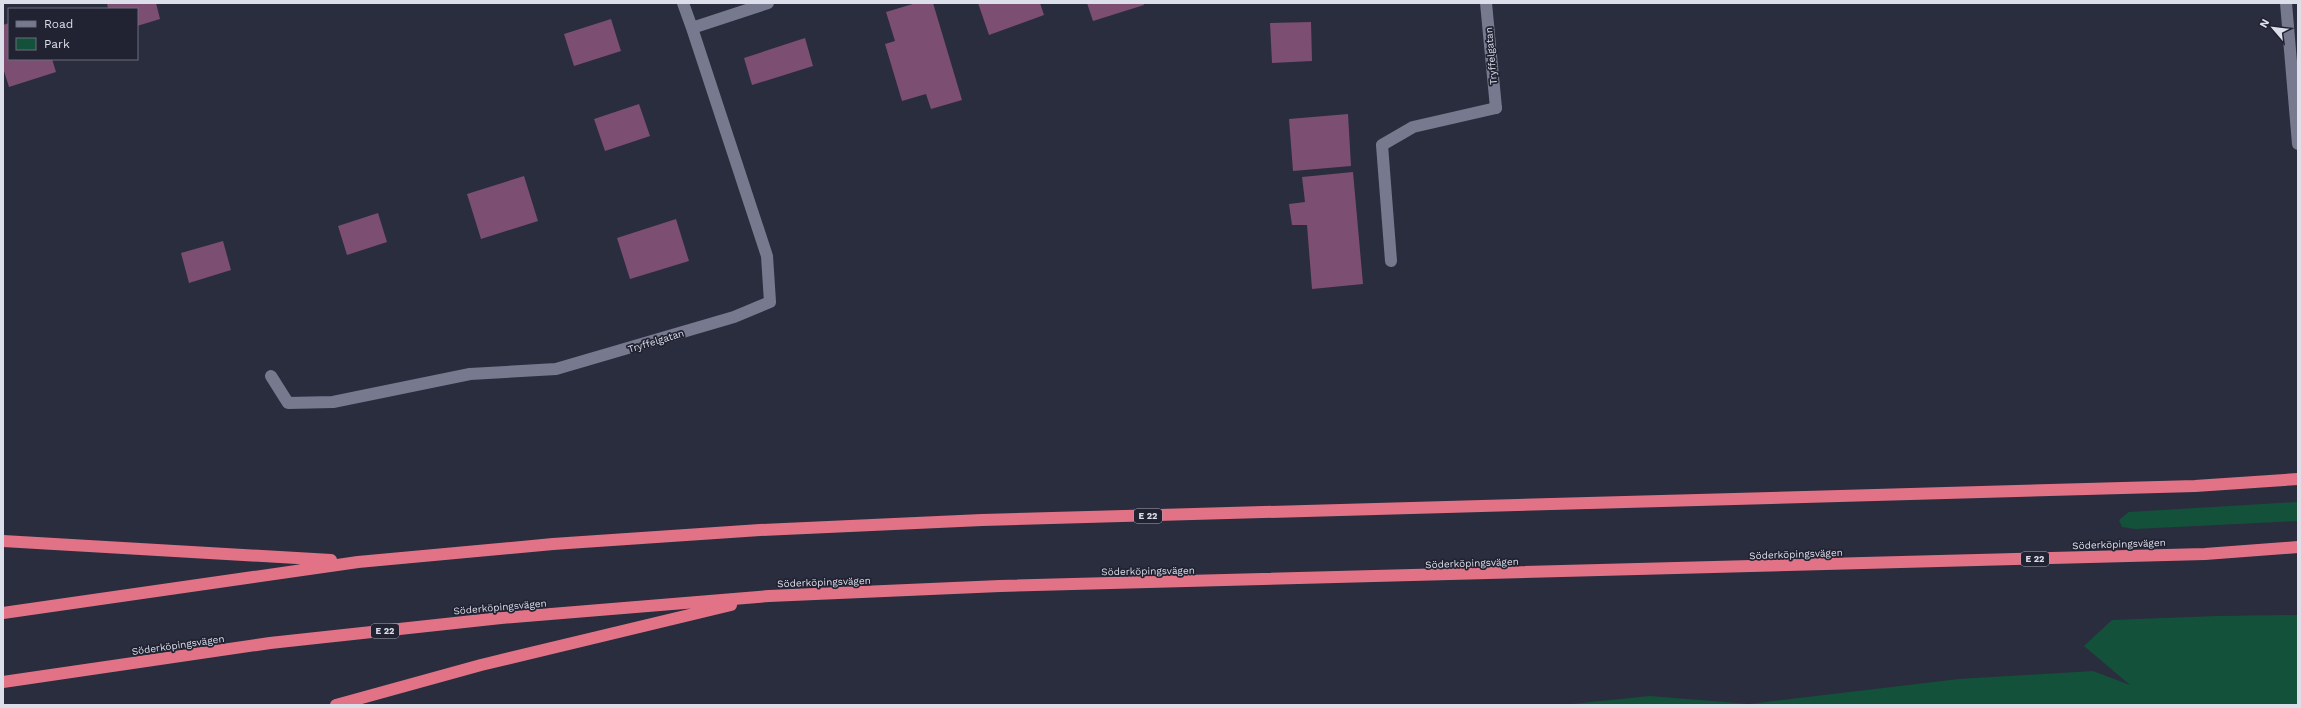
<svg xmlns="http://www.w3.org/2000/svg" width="2301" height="708" font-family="'Work Sans',sans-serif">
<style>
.green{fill:#14513a}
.building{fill:#7c4e72}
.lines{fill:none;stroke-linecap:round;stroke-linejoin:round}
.lane{stroke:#777a8e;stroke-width:12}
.street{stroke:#777a8e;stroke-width:12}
.highway{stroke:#e27387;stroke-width:12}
.labels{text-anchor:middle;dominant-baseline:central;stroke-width:3.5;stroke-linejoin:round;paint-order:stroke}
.shield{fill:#212333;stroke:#a4a6b2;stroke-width:1}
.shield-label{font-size:9px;font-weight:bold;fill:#dcdee9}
.street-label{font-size:10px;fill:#dcdee9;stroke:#212333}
</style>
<rect width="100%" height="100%" fill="#2a2d3e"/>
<path class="green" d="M2298 502V521L2135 529 2122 527 2119 520 2129 512Z
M2298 615V705H1562L1650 696 1749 704 1959 679 2093 671 2130 685 2084 646 2112 620 2217 616Z"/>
<path class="building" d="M107 3H156L160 19 137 26V9H108Z
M916 3H933L962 100 931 109 926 94 902 101 885 44 895 41 886 12Z
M978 3H1040L1044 15 989 35Z
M1087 3H1143L1144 5 1093 21Z
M611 19 621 51 574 66 564 34Z
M1311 22 1312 61 1272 63 1270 23Z
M9 23V59H52L56 72 9 87 3 68V25Z
M805 38 813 66 752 85 744 58Z
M639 104 650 136 605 151 594 119Z
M1348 114 1351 166 1293 171 1289 119Z
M1353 172 1363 284 1312 289 1307 225H1292L1289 204 1305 202 1302 177Z
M524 176 538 221 481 239 467 194Z
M378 213 387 242 347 255 338 226Z
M676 219 689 261 630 279 617 238Z
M223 241 231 270 189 283 181 253Z"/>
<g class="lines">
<path class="lane" d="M1391 261 1382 145 1413 127 1496 108"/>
<path class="street" d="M683 3 692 28
M1486 3 1496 108
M2286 3 2298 144
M271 376 288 403 333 402 470 374 556 369 734 317 770 302 767 256 692 28 768 3"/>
<path class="highway" d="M3 541 331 560
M3 613 358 562 553 544 760 530 982 520 2195 486 2298 479
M3 682 270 643 501 618 769 596 1000 586 2205 554 2298 547
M336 705 481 665 731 605"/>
</g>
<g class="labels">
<g class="shield">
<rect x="1134" y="509" width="28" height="14" rx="3"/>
<rect x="2021" y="552" width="28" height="14" rx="3"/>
<rect x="371" y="624" width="28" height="14" rx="3"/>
</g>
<g class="shield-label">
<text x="1148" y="516">E 22</text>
<text x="2035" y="559">E 22</text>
<text x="385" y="631">E 22</text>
</g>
<g class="street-label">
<text transform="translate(1491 56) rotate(-95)">Tryffelgatan</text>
<text transform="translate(656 341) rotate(-17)">Tryffelgatan</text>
<text transform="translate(2119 544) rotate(-2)">Söderköpingsvägen</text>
<text transform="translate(1796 554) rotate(-2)">Söderköpingsvägen</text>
<text transform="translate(1472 563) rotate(-2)">Söderköpingsvägen</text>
<text transform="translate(1148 571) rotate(-1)">Söderköpingsvägen</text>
<text transform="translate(824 582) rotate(-2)">Söderköpingsvägen</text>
<text transform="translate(500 607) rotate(-5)">Söderköpingsvägen</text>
<text transform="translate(178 645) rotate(-8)">Söderköpingsvägen</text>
</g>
</g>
<rect width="2301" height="708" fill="none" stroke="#dcdee9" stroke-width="8"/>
<rect x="8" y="8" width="130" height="52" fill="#212333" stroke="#6c6e7c"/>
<rect x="16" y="21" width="20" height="6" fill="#777a8e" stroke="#6c6e7c"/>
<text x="44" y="28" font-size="12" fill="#dcdee9">Road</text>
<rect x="16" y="38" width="20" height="12" fill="#14513a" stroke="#6c6e7c"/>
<text x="44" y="48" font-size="12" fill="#dcdee9">Park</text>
<g transform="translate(2273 28) rotate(298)" stroke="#212333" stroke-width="3" paint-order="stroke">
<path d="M0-3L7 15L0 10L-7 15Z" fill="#dcdee9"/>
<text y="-6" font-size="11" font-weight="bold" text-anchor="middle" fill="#dcdee9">N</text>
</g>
</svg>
